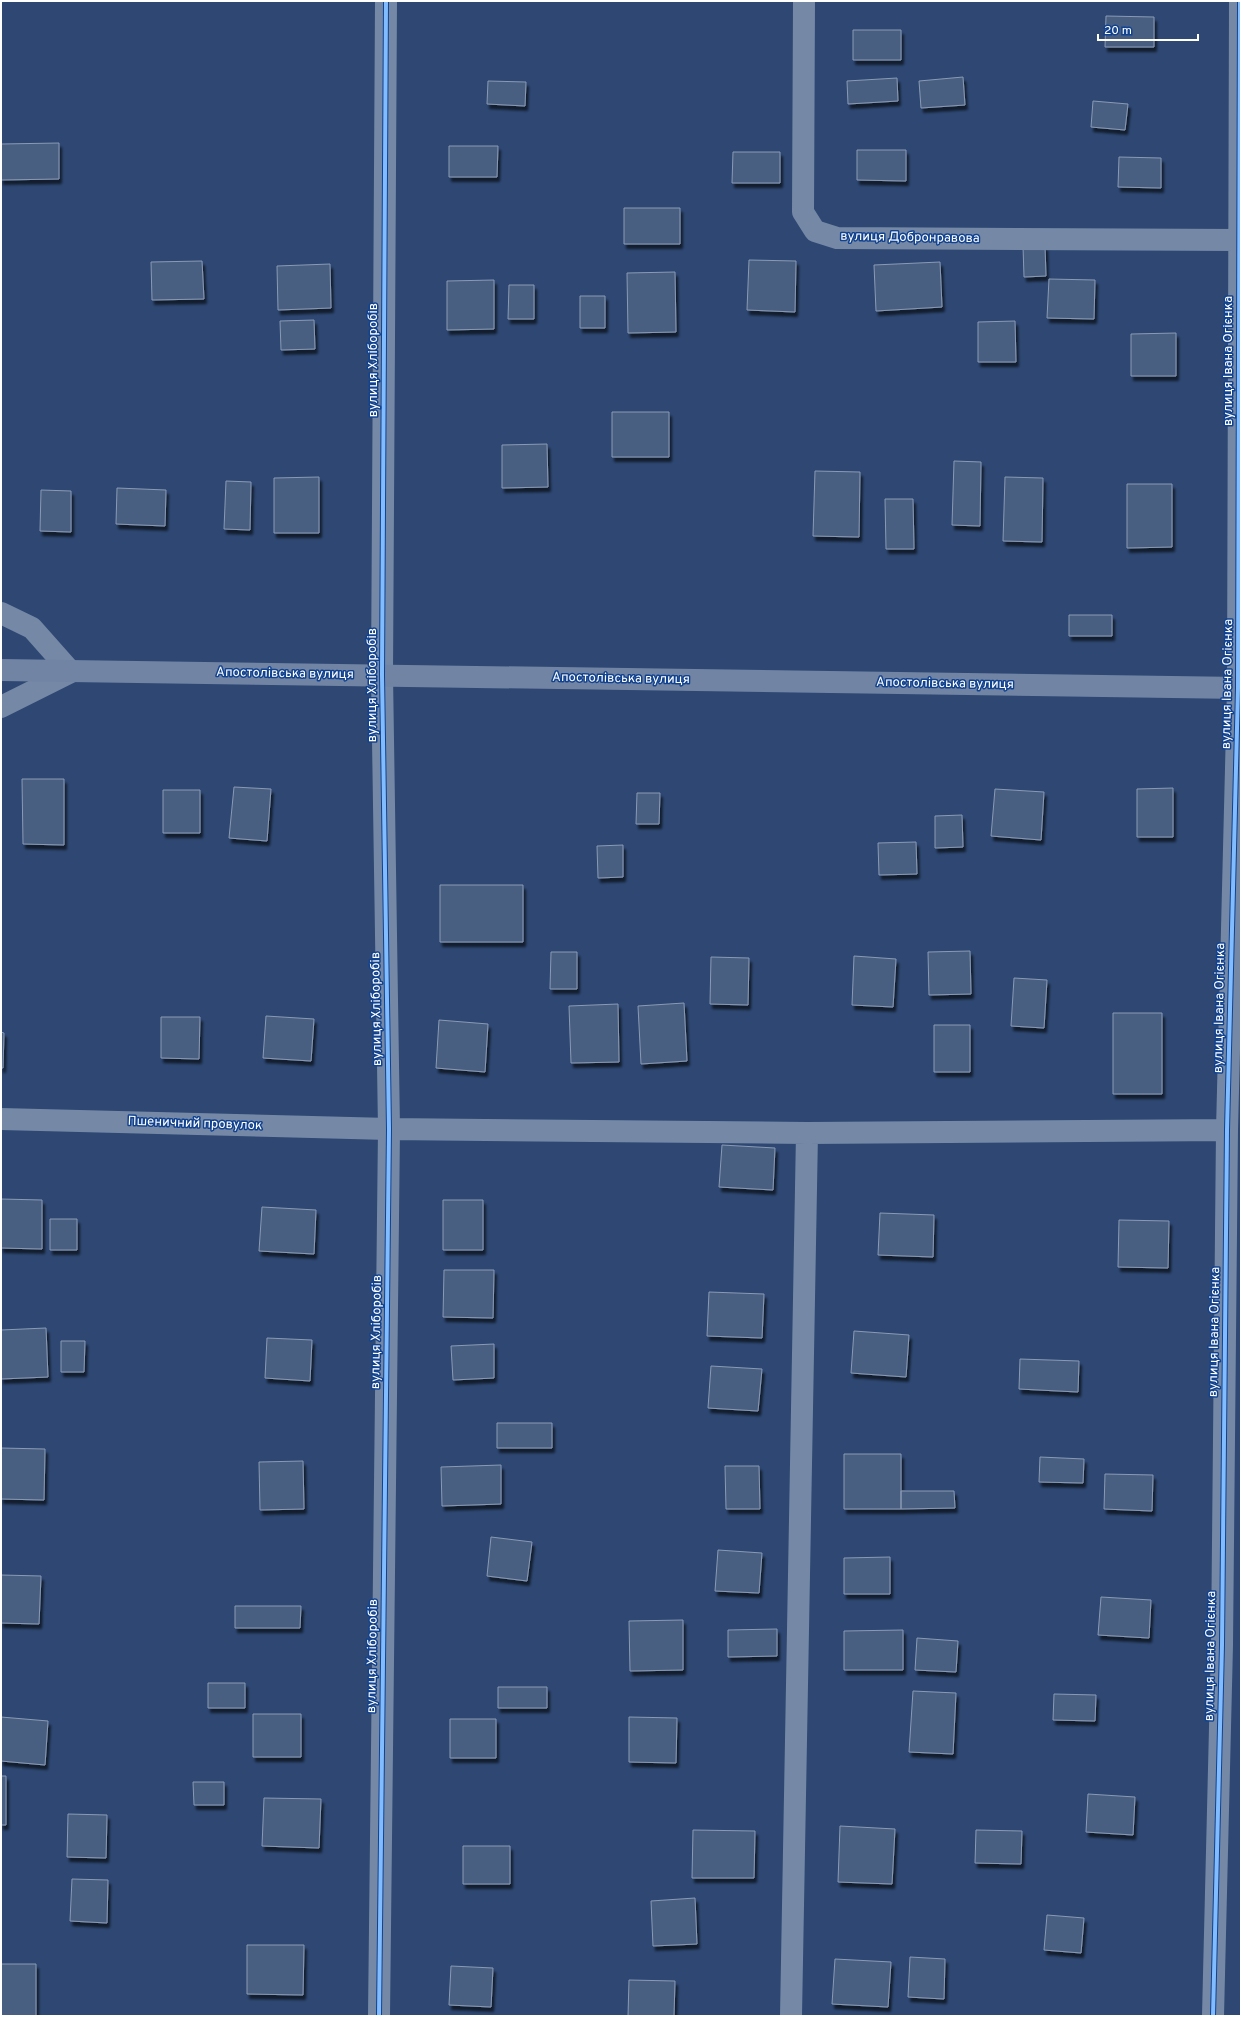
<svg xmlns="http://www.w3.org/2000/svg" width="1242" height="2017" font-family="Overpass,sans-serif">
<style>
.building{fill:#495f81;stroke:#8a9ab4;filter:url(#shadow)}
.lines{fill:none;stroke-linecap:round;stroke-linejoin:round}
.street{stroke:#7589a6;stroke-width:22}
.secondary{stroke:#7184a3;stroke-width:22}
.cycleway-casing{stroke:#114290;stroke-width:6}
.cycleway{stroke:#80bcff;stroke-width:4}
.labels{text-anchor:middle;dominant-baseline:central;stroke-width:3;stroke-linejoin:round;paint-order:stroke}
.street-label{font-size:13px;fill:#fff;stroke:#114290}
</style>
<defs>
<filter id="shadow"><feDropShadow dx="2.5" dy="4.5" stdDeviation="1" flood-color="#0009"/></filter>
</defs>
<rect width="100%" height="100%" fill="#2e4873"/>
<path class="building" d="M1106 16 1154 17V47H1105Z
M853 30H901V60H853Z
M963 77 965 105 921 108 919 81Z
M897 78 898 101 848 104 847 81Z
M488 81 526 82 525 106 487 104Z
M1093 101 1128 104 1125 130 1091 127Z
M59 143V179L1 180V144Z
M449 146H498L497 177H449Z
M857 150H906V181L857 180Z
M733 152H780V183H732Z
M1119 157 1161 158V188L1118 187Z
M624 208H680V244H624Z
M1023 246H1045L1046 276 1024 277Z
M749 260 796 261 795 312 747 310Z
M202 261 204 299 152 300 151 262Z
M940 262 942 307 876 311 874 265Z
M330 264 331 308 278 310 277 266Z
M675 272 676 332 628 333 627 273Z
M1049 279 1095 280 1094 319 1047 318Z
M494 280V329L447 330V281Z
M509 285H534V319H508Z
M580 296H605V328H580Z
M314 320 315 349 281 350 280 321Z
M1015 321 1016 362H978V322Z
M1176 333V376H1131V334Z
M612 412H669V457H612Z
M547 444 548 487 502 488V445Z
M954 461 981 462 980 526 952 525Z
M815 471 860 472 859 537 813 536Z
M319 477V533H274V478Z
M1005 477 1043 478 1042 542 1003 541Z
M226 481 251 482 250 530 224 529Z
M1127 484H1172V547L1127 548Z
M117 488 166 490 165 526 116 524Z
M41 490 71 491V532L40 531Z
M885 499H913L914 549H886Z
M1069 615H1112V636H1069Z
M22 779H64V845L23 844Z
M234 787 271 789 267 841 229 838Z
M1173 788V837H1137V789Z
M995 789 1044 792 1041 840 991 836Z
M163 790H200V833H163Z
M637 793H660L659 824H636Z
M962 815 963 847 935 848V816Z
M916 842 917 874 879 875 878 843Z
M623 845V877L598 878 597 846Z
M440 885H523V942H440Z
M970 951 971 994 929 995 928 952Z
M551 952H577V989H550Z
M854 956 896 959 893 1007 852 1005Z
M711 957 749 958 748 1005 710 1004Z
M1014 978 1047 980 1044 1028 1011 1026Z
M684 1003 687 1061 641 1064 638 1006Z
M618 1004 619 1062 571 1063 569 1006Z
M1113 1013H1162V1094H1113Z
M266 1016 314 1019 311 1061 263 1058Z
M161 1017H200L199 1059 161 1058Z
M439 1020 488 1024 485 1072 436 1068Z
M934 1025H970V1072H934Z
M1 1032 4 1033 3 1068H1Z
M722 1145 775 1148 773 1190 719 1187Z
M1 1199 42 1200V1249L1 1248Z
M443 1200H483V1250H443Z
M262 1207 316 1210 314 1254 259 1251Z
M880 1213 934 1215 933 1257 878 1255Z
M50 1219H77V1250H50Z
M1119 1220 1169 1221 1168 1268 1118 1267Z
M444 1270H494L493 1318 443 1317Z
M709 1292 764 1294 762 1338 707 1336Z
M46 1328 48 1377 1 1379V1330Z
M854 1331 909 1335 906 1377 851 1373Z
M267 1338 312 1340 310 1381 265 1378Z
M61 1341H85L84 1372H61Z
M494 1344V1378L453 1380 451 1346Z
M1020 1359 1079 1361 1078 1392 1019 1389Z
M711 1366 762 1369 758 1411 708 1408Z
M497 1423H552V1448H497Z
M1 1448 45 1449 44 1500 1 1499Z
M844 1454H901V1509H844Z
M1040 1457 1084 1459 1083 1483 1039 1482Z
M303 1461 304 1509 260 1510 259 1462Z
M501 1465V1504L442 1506 441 1467Z
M725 1466H759L760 1509H726Z
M1105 1474 1153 1475 1152 1511 1104 1509Z
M901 1491H954L955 1508 901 1509Z
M491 1537 532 1542 527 1581 487 1576Z
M718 1550 762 1553 759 1593 715 1591Z
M890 1557V1594H844V1558Z
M1 1575 41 1576 39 1624 1 1623Z
M1101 1597 1151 1600 1149 1638 1098 1635Z
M235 1606H301L300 1628H235Z
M683 1620V1670L630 1671 629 1621Z
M777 1629V1656L728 1657V1630Z
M903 1630V1670H844V1631Z
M917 1638 958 1641 956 1672 915 1670Z
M208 1683H245V1708H208Z
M498 1687H547V1708H498Z
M913 1691 956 1693 953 1754 909 1752Z
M1054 1694 1096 1695 1095 1721 1053 1720Z
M253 1714H301V1757H253Z
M1 1717 48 1721 45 1765 1 1761Z
M629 1717 677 1718 676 1763 629 1762Z
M450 1719H496V1758H450Z
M1 1776H6V1825H1Z
M193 1782H224V1805H194Z
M1088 1794 1135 1797 1133 1835 1086 1832Z
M264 1798 321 1799 319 1848 262 1846Z
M68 1814 107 1815 106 1858 67 1857Z
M840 1826 895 1829 892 1884 838 1882Z
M693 1830 755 1831 754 1878H692Z
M976 1830 1022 1831 1021 1864 975 1863Z
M463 1846H510V1884H463Z
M72 1879 108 1880 107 1923 70 1921Z
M695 1898 697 1944 653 1946 651 1901Z
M1047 1915 1084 1918 1081 1953 1044 1950Z
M247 1945H304L303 1995 247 1994Z
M910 1957 945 1959 944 1999 908 1997Z
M835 1959 891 1962 888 2007 832 2004Z
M1 1964H36V2016H1Z
M451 1966 493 1968 491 2007 449 2005Z
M629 1980 675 1981 674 2016H628Z"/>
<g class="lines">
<path class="street" d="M804 1 803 212 815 231 837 238 1239 240
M1 613 32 628 71 672 1 707
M1 1119 389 1129 807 1133 1227 1130
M379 2016 389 1129 382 675 386 1
M791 2016 807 1133
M1213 2016 1222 1645 1227 1130 1238 688 1240 1"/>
<path class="secondary" d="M1 670 1241 688"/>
<defs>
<path id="cycleway" d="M379 2016 389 1129 382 675 386 1
M1213 2016 1222 1645 1227 1130 1238 688 1240 1"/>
</defs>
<use href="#cycleway" class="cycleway-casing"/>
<use href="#cycleway" class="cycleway"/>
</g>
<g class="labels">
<g class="street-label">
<text transform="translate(910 238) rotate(1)">вулиця Добронравова</text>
<text transform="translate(374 360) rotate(-90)">вулиця Хліборобів</text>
<text transform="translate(1229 361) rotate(-90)">вулиця Івана Огієнка</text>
<text transform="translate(285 674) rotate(1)">Апостолівська вулиця</text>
<text transform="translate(621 679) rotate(1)">Апостолівська вулиця</text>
<text transform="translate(945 684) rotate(1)">Апостолівська вулиця</text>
<text transform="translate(1228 684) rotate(-89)">вулиця Івана Огієнка</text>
<text transform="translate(373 685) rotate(-90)">вулиця Хліборобів</text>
<text transform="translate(1220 1008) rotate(-89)">вулиця Івана Огієнка</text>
<text transform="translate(377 1009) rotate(-91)">вулиця Хліборобів</text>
<text transform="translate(195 1124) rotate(2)">Пшеничний провулок</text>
<text transform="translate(377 1332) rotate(-89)">вулиця Хліборобів</text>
<text transform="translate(1215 1332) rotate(-89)">вулиця Івана Огієнка</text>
<text transform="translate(373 1656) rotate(-89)">вулиця Хліборобів</text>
<text transform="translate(1211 1656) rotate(-89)">вулиця Івана Огієнка</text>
</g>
</g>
<rect width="1242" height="2017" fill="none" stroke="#ffffff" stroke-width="4"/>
<path d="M1098 34v6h100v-6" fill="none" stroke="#ffffff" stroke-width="2"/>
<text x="1104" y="34" font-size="12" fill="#ffffff" stroke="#114290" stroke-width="3" paint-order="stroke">20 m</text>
</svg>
